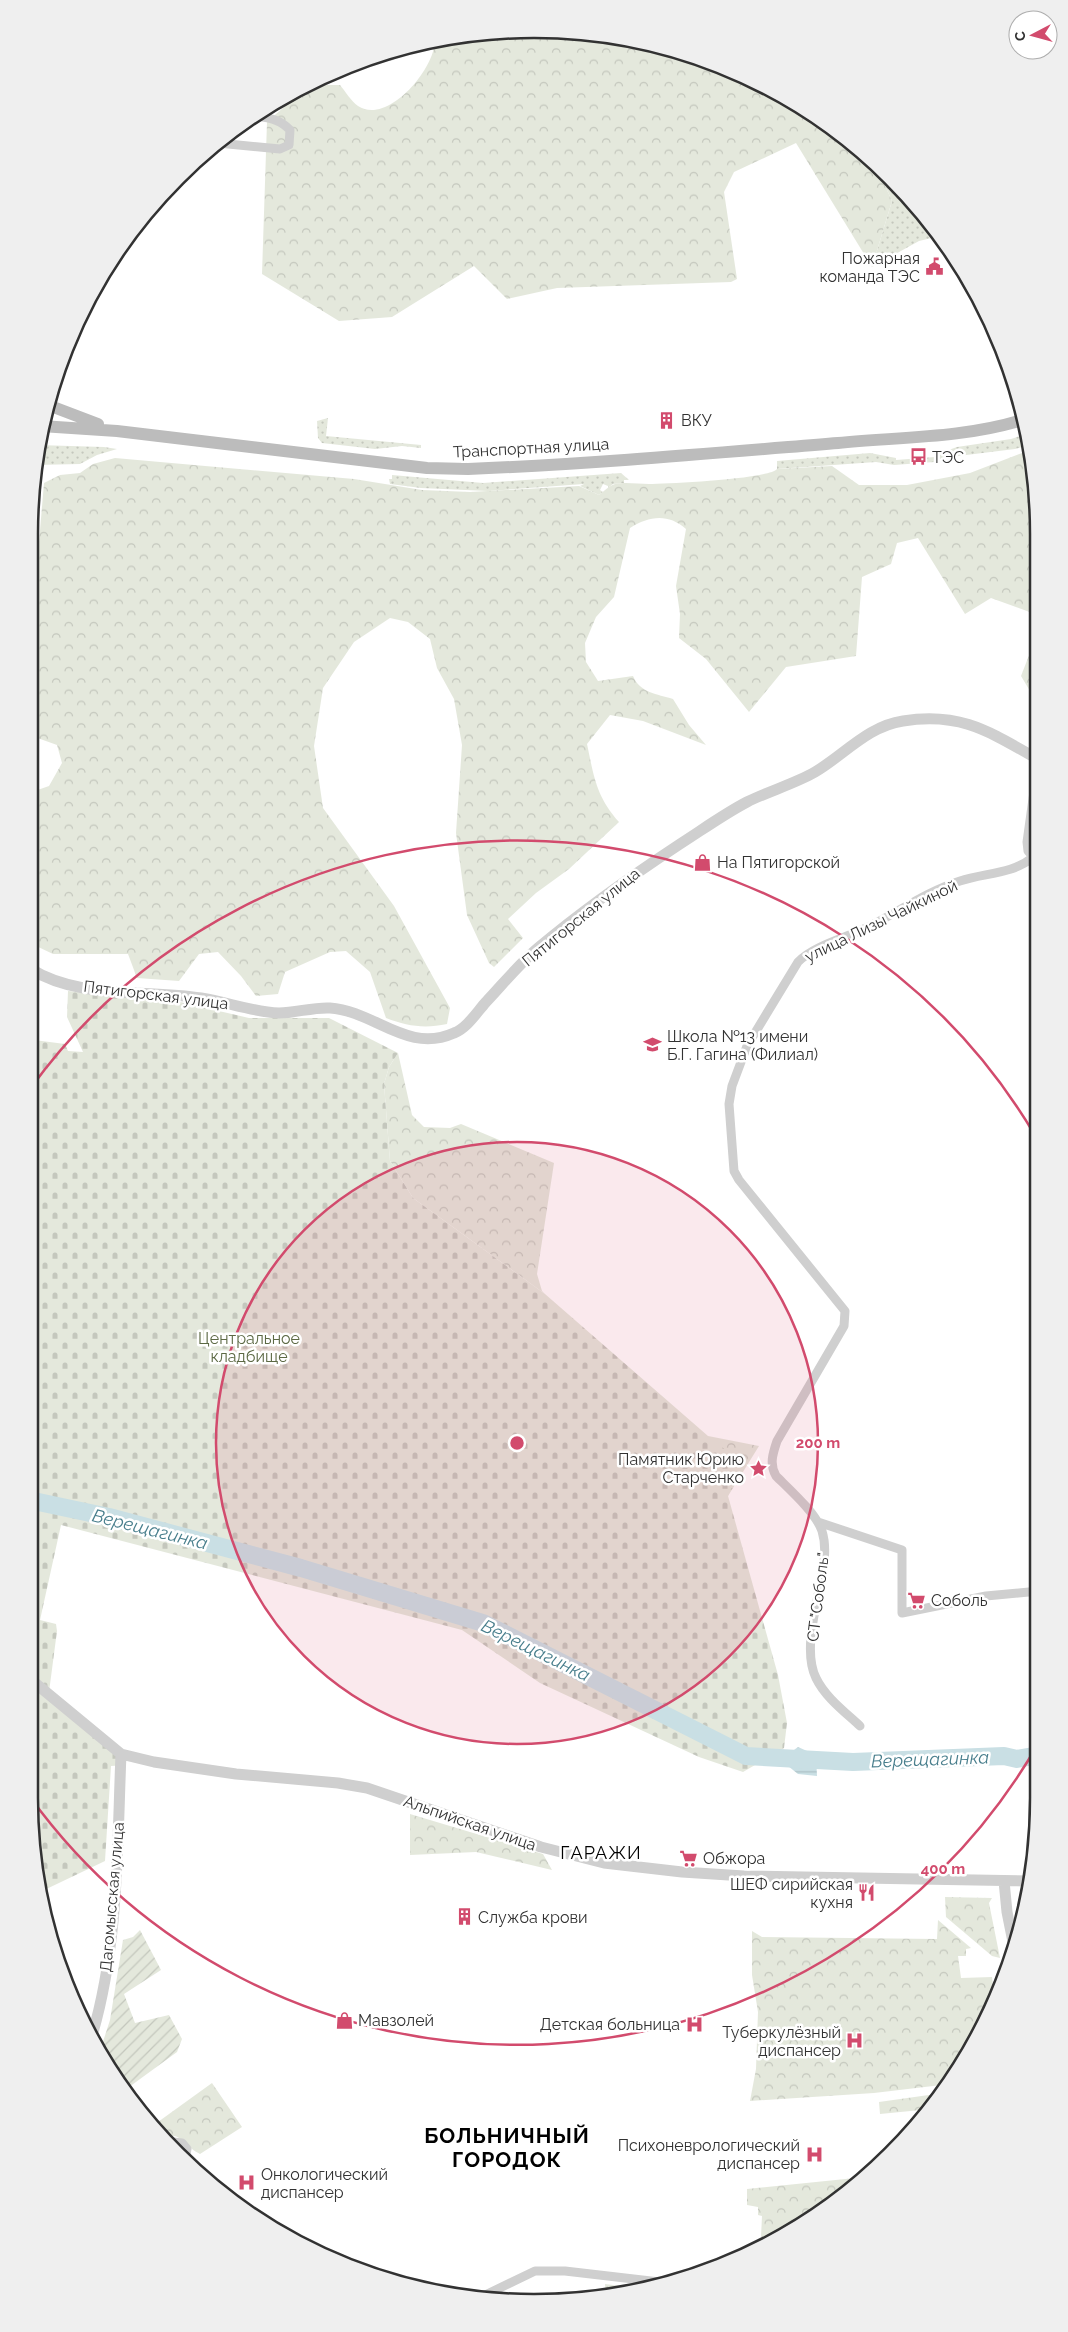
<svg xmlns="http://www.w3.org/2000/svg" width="1068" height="2332" font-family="Raleway,sans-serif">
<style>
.grass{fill:url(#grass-dots)}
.forest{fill:url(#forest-crowns)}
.cemetery{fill:url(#cemetery-stones)}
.garden{fill:url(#garden-furrows)}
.water{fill:url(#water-rules)}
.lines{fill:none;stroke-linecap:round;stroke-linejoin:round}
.river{stroke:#c9dfe4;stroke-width:18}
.minor{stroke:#cfcfcf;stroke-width:9}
.tertiary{stroke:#cfcfcf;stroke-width:11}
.secondary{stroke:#bcbcbc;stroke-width:12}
.ring{fill:none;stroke:#d24b6d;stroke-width:2.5}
.labels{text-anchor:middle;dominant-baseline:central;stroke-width:5;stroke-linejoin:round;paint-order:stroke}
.poi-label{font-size:16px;fill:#323232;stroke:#fff;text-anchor:start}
.street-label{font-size:16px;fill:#323232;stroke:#fff}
.park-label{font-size:16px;fill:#5c6944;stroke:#fff}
.water-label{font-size:18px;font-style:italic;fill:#487e8c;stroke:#fff}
.neighbourhood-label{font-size:18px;letter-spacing:1px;fill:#000;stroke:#fff}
.district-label{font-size:21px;font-weight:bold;letter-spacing:1px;fill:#000;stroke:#fff}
.rim{fill:none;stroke:#323232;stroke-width:2.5}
.centre{fill:#d24b6d;stroke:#fff;stroke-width:2.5}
.ring-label{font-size:15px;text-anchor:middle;font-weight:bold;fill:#d24b6d;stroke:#fff;stroke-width:5;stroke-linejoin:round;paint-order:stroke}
</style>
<defs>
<pattern id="grass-dots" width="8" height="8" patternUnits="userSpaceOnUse" patternTransform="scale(1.25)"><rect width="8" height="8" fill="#e4e8dc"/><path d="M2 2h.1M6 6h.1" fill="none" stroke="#c4c7bd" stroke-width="1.8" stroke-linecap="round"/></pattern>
<pattern id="forest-crowns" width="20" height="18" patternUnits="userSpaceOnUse" patternTransform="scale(1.25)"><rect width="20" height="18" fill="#e4e8dc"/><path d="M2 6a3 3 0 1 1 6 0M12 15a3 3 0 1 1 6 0" fill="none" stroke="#c4c7bd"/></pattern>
<pattern id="cemetery-stones" width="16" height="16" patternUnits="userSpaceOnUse" patternTransform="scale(1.25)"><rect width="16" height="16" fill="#e4e8dc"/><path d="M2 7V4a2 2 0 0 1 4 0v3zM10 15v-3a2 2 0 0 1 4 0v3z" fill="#c4c7bd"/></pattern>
<pattern id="garden-furrows" width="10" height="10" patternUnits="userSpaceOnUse" patternTransform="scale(1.25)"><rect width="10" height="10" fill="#e4e8dc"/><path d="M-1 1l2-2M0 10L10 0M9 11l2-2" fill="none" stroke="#c4c7bd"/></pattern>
<pattern id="water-rules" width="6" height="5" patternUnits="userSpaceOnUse" patternTransform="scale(1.25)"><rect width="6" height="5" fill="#c9dfe4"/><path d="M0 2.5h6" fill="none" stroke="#adc0c4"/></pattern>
</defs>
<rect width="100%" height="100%" fill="#fff"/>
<path class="grass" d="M878 170 935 226 940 236 919 241 872 267 892 201Z
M328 418 326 436 421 445V448L402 446 375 449 322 443 318 438 317 421Z
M1026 434 1029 445 1015 449 958 456 934 462 894 465 876 462 777 469V461L870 453 896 458V460L935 457V455L957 447 1011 439Z
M37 445 104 447 117 449 97 455 80 464 36 465Z
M621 473 629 480H624V483L613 484 608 488V486L603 484 600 490 603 492 599 495 580 486 584 484 488 491 421 488 390 484 389 479H392V475L483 483Z
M605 2284 644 2289 606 2298Z"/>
<path class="forest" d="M534 29 632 38 727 67 841 133 878 170 892 201 872 267 796 143 734 172 724 192 737 279 731 282 557 288 507 299 474 266 392 317 339 321 262 274 267 122 309 85H340C345 91 351 101 358 106 388 126 437 67 435 38Z
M1030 450 1035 468V614L991 598 965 614 918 538 897 543 891 564 862 577 856 656 786 667 749 712 706 659 679 638 680 614 676 586 686 529C668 513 649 516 630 528L614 597 596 617 585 643 586 662 598 681 633 676C640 693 657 694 673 699L689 725 706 745 643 721 610 715 587 744C594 777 596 796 619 822L569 869 536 893 508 919 523 938 494 967 489 963 467 915 456 833 462 745 454 699 437 668 430 639 408 622 390 618 354 642 323 688 314 746 323 808 394 906 450 1008 447 1024C424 1029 407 1026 386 1018L370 972 346 951 330 952 285 972 278 994 256 996 241 976 218 952 199 954 179 981 137 978 128 954H53L32 944V909L29 908V793L49 786 62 763 57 745 32 736 29 714V585L38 554 44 483 60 475 80 473 93 464 115 458 354 479 422 490 470 492 579 486 599 495C603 492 610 485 615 484 625 482 638 484 649 484 668 484 769 479 777 469L832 466 859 485H907L970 473Z
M1035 640 1036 701 1021 676Z
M398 1053 412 1115 424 1127 450 1128 461 1124 554 1163 537 1274 542 1291 545 1294 413 1198 390 1161 384 1084 389 1067Z
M708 1436 759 1446 728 1496Z
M410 1814 543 1854 552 1870 476 1852 410 1855Z
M945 1897 992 1898 989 1903 1000 1958 992 1956 946 1917Z
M938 1920 971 1948 966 1949V1956H958L961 1978 992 1977 995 2002 950 2084 874 2093 750 2101 756 2069 758 2012 752 1975V1931L762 1937 937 1939Z
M212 2083 242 2127 200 2154C183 2146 183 2131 160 2137L151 2127Z
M943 2093 931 2109 880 2114 879 2102Z
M865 2177C836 2204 803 2228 767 2245V2238L761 2237 762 2216 758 2215V2207L747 2205V2189Z"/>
<path class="cemetery" d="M68 991 176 1001 249 1018H329L398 1053 389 1067 384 1084 390 1161 413 1198 545 1294 708 1436 742 1463 728 1496 778 1675 787 1723 784 1748 743 1772 699 1757 540 1683 462 1630 61 1525 40 1620 56 1624 57 1631 49 1692 126 1765 111 1766 105 1861 38 1893 29 1798V1042L34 1040 65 1044 68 1051 83 1052 67 1017Z"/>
<path class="garden" d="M140 1930 161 1970 124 1994 135 2023 169 2015 182 2039 177 2052 125 2090 99 2054 110 2020 123 1940 133 1937Z"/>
<path class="water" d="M798 1747 816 1755 817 1776 798 1774 788 1766 790 1753Z"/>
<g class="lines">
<path class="river" d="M29 1500 109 1517 301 1568 483 1623 746 1756 853 1762 1004 1756 1017 1759 1039 1755"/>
<path class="minor" d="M379 56H391L400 49
M218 143 280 149 289 145 290 130C279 118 267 118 252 115
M1036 777 1027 842 1028 851 1036 860
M818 1522 902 1550V1613L986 1596 1039 1591
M860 1726C845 1712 825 1697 816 1678 803 1652 816 1608 821 1580 824 1565 827 1547 822 1531 816 1513 790 1490 776 1476 769 1464 773 1453 777 1441L844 1326 845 1311 739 1180 734 1171 729 1104 732 1086 747 1046 798 962C814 945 849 937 870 926 900 911 928 891 960 881 984 873 1012 874 1032 858
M165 2141 182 2143 187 2149 185 2160
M479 2298 535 2271H565L668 2283"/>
<path class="tertiary" d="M29 968C79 1000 144 989 201 998 227 1002 253 1012 279 1013 296 1013 313 1007 330 1008 375 1011 407 1054 454 1033 467 1028 477 1012 486 1002 503 984 519 964 538 948 583 910 630 877 680 844 702 830 724 814 747 802 769 791 794 784 815 772 844 755 868 726 903 721 960 712 988 731 1036 758
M29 1678 121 1754 154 1762 236 1774 338 1783 367 1788 541 1847 604 1863 682 1872 744 1876 1031 1881
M1004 1881 1007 1912 1014 1947
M91 2039C119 1947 117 1849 121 1754"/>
<path class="secondary" d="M48 405 98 424
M41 426 117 431 427 468 468 469C591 464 715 453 838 443 899 437 964 438 1022 420"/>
</g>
<circle cx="517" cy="1443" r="301" fill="#d24b6d" fill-opacity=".12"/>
<g class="ring">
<circle cx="517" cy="1443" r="301"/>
<path d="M1038 1744A602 602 0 0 1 30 1797M30 1089A602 602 0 0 1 1036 1137"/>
</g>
<defs>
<symbol id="civic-bare" viewBox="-9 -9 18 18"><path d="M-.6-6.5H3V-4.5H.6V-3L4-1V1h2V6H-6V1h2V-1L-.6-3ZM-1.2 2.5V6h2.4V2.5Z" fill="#d24b6d" stroke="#fff" stroke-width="2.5" paint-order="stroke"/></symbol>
<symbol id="building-bare" viewBox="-9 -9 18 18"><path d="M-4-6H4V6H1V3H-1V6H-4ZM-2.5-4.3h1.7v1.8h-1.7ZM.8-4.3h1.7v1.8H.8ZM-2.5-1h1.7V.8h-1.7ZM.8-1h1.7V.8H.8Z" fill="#d24b6d" stroke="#fff" stroke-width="2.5" paint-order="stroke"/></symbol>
<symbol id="bus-bare" viewBox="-9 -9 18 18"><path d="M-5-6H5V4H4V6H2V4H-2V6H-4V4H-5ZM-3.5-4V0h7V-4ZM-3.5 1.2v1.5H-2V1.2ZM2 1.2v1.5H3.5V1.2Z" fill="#d24b6d" stroke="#fff" stroke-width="2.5" paint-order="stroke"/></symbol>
<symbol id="shop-bare" viewBox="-9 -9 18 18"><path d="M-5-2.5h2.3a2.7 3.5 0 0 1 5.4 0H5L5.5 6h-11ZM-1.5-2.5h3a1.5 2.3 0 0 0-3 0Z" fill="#d24b6d" stroke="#fff" stroke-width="2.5" paint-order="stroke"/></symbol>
<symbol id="school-bare" viewBox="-9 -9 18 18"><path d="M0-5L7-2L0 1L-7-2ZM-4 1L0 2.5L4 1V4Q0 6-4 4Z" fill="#d24b6d" stroke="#fff" stroke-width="2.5" paint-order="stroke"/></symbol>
<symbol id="sight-bare" viewBox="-9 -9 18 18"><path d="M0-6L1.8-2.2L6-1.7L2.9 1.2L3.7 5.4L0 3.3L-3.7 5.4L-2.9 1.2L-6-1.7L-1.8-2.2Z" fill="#d24b6d" stroke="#fff" stroke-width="2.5" paint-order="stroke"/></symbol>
<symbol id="supermarket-bare" viewBox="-9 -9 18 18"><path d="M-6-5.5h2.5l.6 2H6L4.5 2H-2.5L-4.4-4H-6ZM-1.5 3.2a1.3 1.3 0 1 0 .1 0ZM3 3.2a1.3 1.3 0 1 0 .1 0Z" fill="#d24b6d" stroke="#fff" stroke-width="2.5" paint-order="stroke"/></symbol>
<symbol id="restaurant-bare" viewBox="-9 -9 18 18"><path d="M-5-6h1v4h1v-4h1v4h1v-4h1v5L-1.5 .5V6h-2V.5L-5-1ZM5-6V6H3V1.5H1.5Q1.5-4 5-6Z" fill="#d24b6d" stroke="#fff" stroke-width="2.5" paint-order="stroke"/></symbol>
<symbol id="hospital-bare" viewBox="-9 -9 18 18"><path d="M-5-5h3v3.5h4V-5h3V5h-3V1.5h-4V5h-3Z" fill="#d24b6d" stroke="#fff" stroke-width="2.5" paint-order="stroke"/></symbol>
</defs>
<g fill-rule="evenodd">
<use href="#civic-bare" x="922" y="254" width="25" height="25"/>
<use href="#building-bare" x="654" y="408" width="25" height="25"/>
<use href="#bus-bare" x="906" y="444" width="25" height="25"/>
<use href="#shop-bare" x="690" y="850" width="25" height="25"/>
<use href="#school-bare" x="640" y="1032" width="25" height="25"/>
<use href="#sight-bare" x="746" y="1456" width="25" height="25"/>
<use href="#supermarket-bare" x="904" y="1588" width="25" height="25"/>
<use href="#supermarket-bare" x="676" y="1846" width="25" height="25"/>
<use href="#restaurant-bare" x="854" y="1880" width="25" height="25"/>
<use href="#building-bare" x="452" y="1904" width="25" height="25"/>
<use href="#shop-bare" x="332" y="2008" width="25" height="25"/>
<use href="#hospital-bare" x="682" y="2012" width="25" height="25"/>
<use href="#hospital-bare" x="842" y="2028" width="25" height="25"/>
<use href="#hospital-bare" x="802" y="2142" width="25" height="25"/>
<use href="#hospital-bare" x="234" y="2170" width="25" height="25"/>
</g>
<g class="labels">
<g class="poi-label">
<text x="920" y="258" text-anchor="end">Пожарная<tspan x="920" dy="18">команда ТЭС</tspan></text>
<text x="681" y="420">ВКУ</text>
<text x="932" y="457">ТЭС</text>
<text x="717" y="862">На Пятигорской</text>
<text x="667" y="1036">Школа №13 имени<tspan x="667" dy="18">Б.Г. Гагина (Филиал)</tspan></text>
<text x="744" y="1459" text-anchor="end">Памятник Юрию<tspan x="744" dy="18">Старченко</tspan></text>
<text x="931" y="1600">Соболь</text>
<text x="703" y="1858">Обжора</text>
<text x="853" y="1884" text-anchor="end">ШЕФ сирийская<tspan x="853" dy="18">кухня</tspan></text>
<text x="478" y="1917">Служба крови</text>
<text x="358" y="2020">Мавзолей</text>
<text x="680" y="2024" text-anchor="end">Детская больница</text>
<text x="841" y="2032" text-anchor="end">Туберкулёзный<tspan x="841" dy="18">диспансер</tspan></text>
<text x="800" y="2145" text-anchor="end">Психоневрологический<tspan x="800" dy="18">диспансер</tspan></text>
<text x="261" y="2174">Онкологический<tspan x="261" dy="18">диспансер</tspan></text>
</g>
<g class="street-label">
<text transform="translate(531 448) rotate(-3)">Транспортная улица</text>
<text transform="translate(581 917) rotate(-39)">Пятигорская улица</text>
<text transform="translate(881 921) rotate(-26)">улица Лизы Чайкиной</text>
<text transform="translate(156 995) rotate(7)">Пятигорская улица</text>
<text transform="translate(818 1597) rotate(-83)">СТ "Соболь"</text>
<text transform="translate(470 1823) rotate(19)">Альпийская улица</text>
<text transform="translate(112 1897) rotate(-85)">Дагомысская улица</text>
</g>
<g class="park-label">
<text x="249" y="1338">Центральное<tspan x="249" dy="18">кладбище</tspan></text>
</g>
<g class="water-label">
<text transform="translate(150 1529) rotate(14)">Верещагинка</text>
<text transform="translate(536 1650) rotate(26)">Верещагинка</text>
<text transform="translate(930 1759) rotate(-2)">Верещагинка</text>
</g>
<g class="neighbourhood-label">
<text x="601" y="1852">ГАРАЖИ</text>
</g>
<g class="district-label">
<text x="507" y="2135">БОЛЬНИЧНЫЙ<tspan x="507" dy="24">ГОРОДОК</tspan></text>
</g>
</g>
<path d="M0 0H1068V2332H0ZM534 38H534A496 496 0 0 1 1030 534V1798A496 496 0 0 1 534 2294H534A496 496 0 0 1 38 1798V534A496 496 0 0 1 534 38Z" fill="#efefef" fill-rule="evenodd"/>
<path class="rim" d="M534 38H534A496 496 0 0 1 1030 534V1798A496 496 0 0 1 534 2294H534A496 496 0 0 1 38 1798V534A496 496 0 0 1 534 38Z"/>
<circle cx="517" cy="1443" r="8" class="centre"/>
<g class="ring-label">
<text x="818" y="1448">200 m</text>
<text x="943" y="1874">400 m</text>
</g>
<g transform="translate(1033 35) rotate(264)"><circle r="24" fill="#ffffff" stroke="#adadad"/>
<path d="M0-4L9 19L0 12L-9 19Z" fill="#d24b6d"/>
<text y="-8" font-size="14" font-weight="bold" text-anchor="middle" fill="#323232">С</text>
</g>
</svg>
